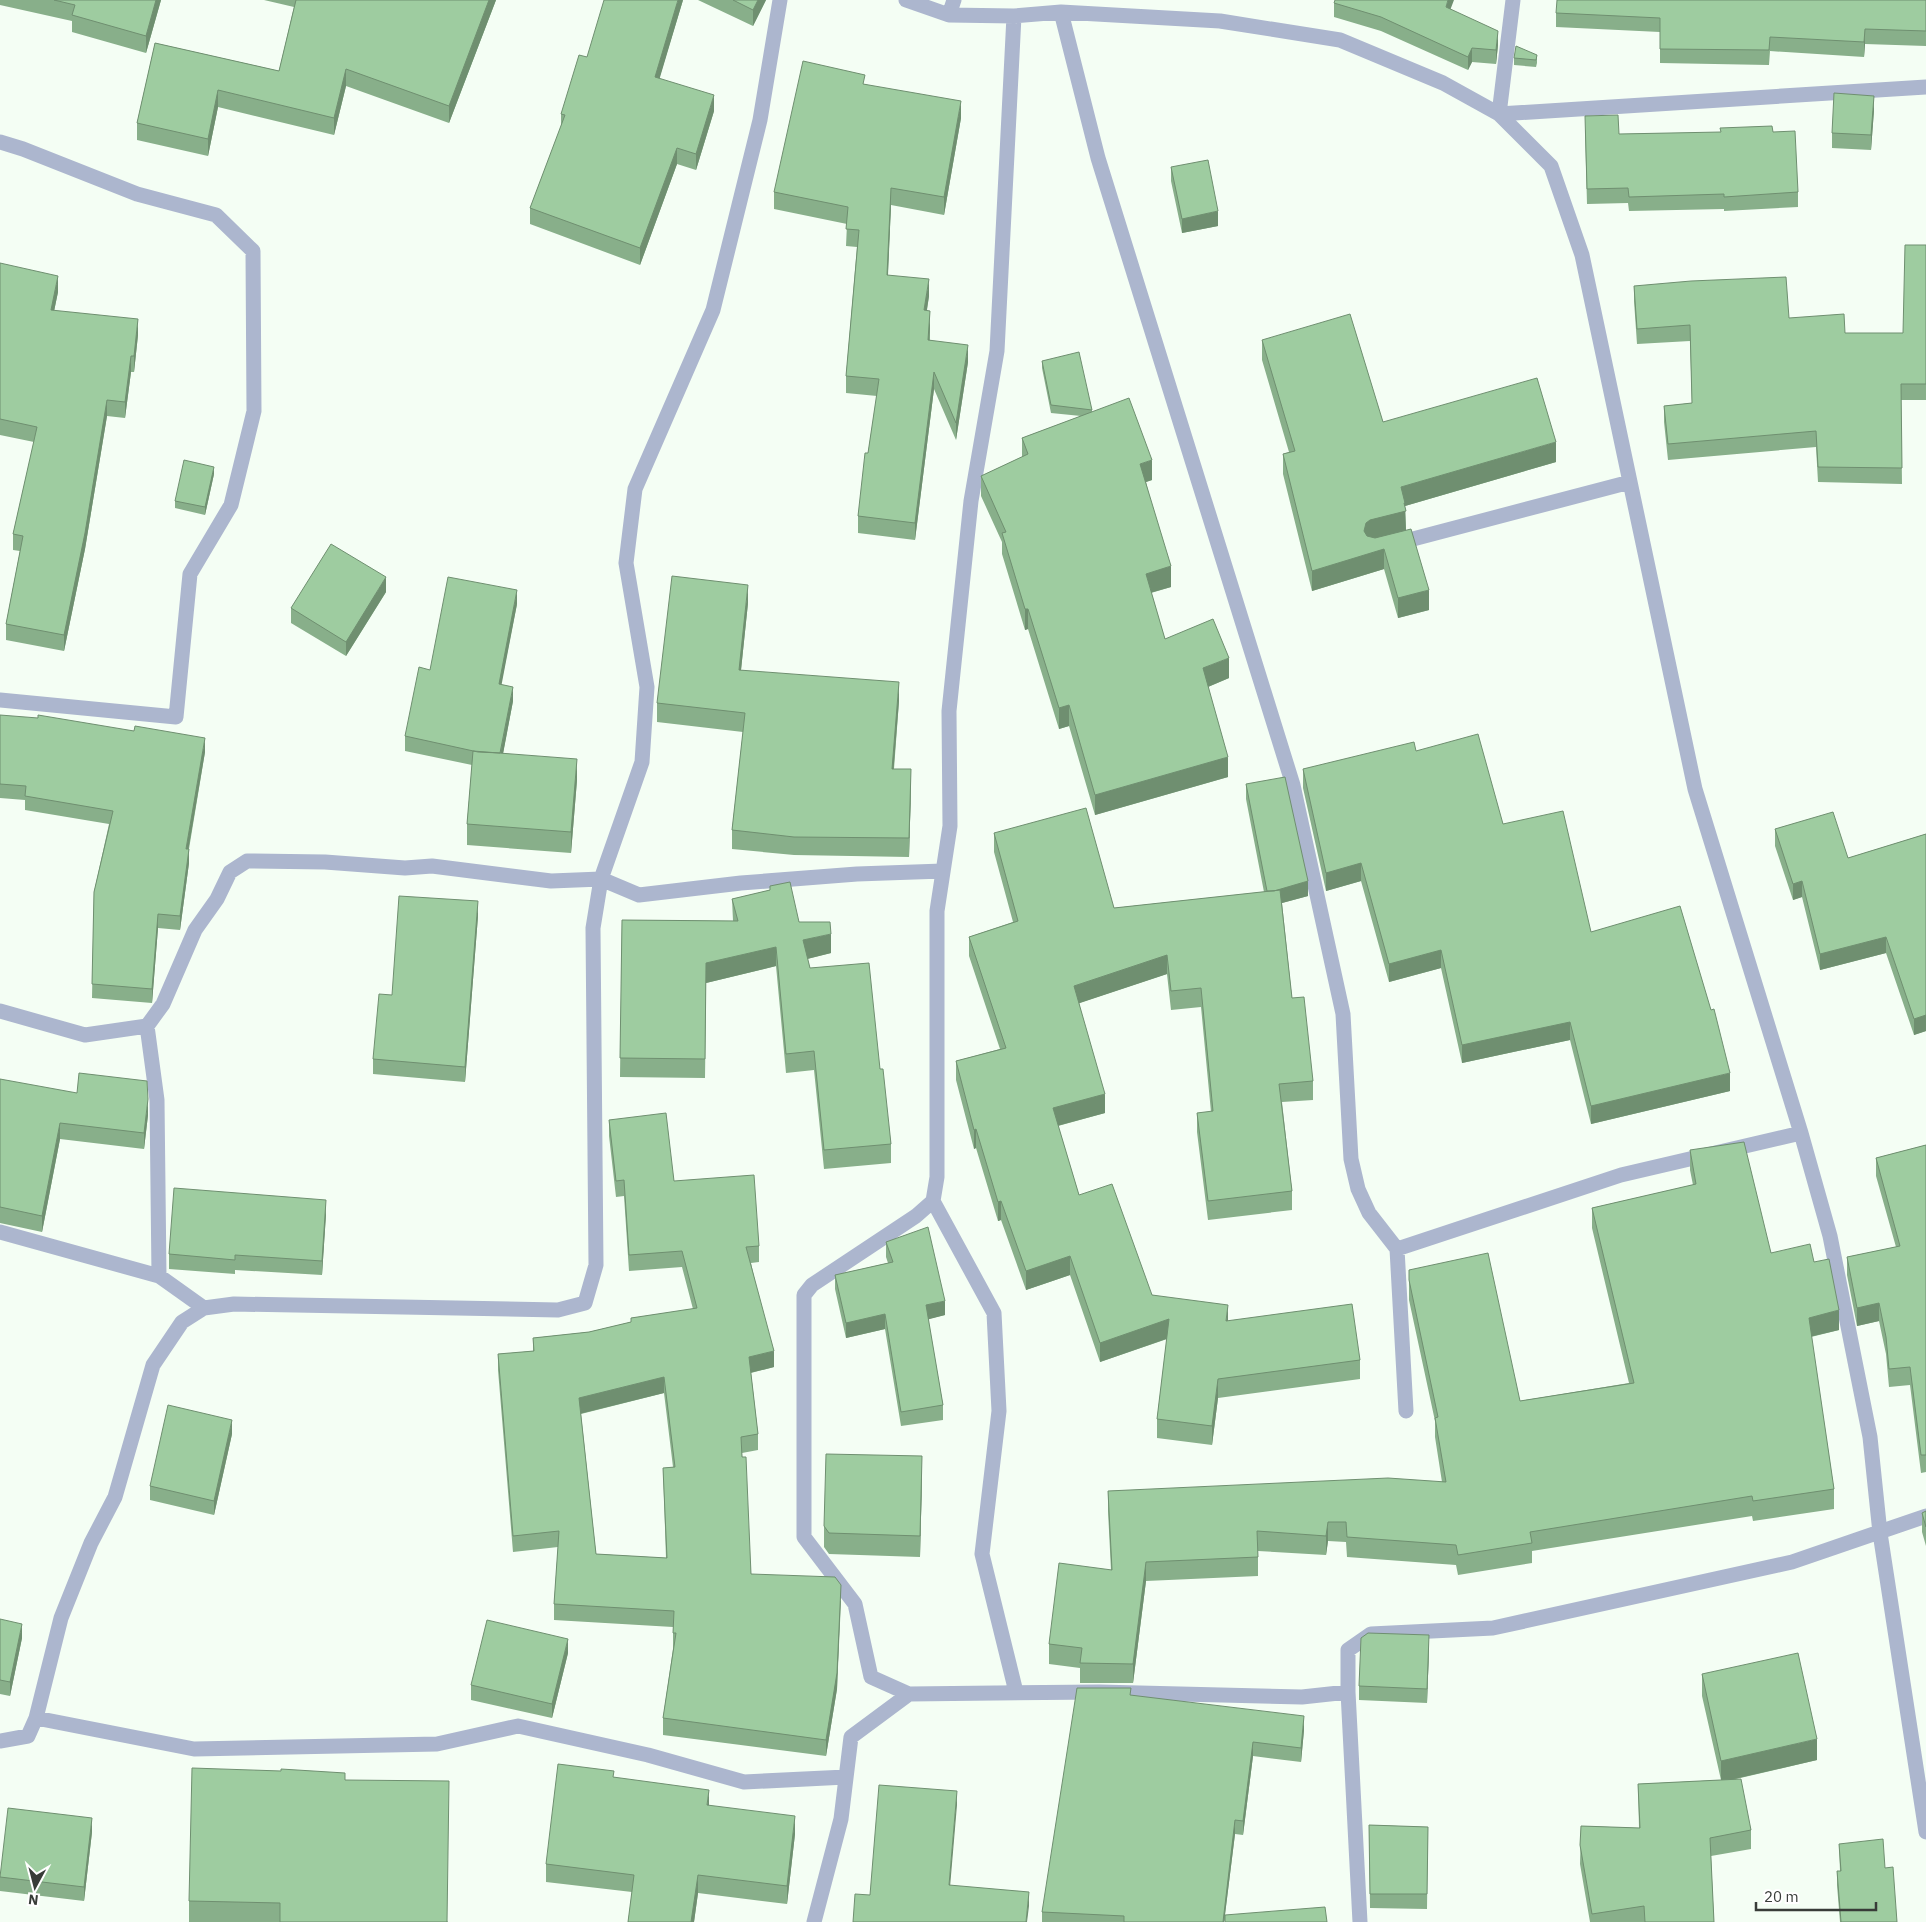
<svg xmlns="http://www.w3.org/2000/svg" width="1926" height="1922" font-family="'IBM Plex Sans',sans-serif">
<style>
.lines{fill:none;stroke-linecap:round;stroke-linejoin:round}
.minor{stroke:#acb6ce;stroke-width:15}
.wall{fill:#88af8a;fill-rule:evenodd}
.shaded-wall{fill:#6f8f70}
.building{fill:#9ecca0;stroke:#6f8f70;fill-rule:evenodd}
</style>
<rect width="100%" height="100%" fill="#f4fef4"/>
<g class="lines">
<path class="minor" d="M906 0 949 15 1014 16 1061 12 1220 21 1340 40 1443 83 1499 114 1551 166 1582 255 1695 789 1801 1133 1830 1236 1870 1437 1880 1533 1926 1832
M1513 0 1499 114 1926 87
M1061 12 1098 158 1293 785 1343 1014 1351 1159 1358 1189 1369 1213 1397 1249 1406 1411
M949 15 954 0
M1014 16 997 351 971 501 949 711 950 826 937 911V1177L933 1201 916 1216 812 1285 804 1295V1537L855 1604 871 1677 909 1694 1099 1692 1302 1697 1348 1692
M0 142 23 149 137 194 216 215 253 251 254 411 231 505 190 574 176 717 0 700
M1394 544 1630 482
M0 1011 85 1035 147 1026
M933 1201 994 1313 999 1411 982 1554 1016 1692
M0 1232 159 1276 204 1308
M1397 1249 1621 1175 1801 1133
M159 1276 157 1100 147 1026 163 1004 195 930 217 899 230 872 247 861 325 862 405 868 432 866 551 881 601 879 639 895 741 883 857 874 943 871
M36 1718 194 1749 437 1744 518 1726 648 1755 744 1782 846 1777
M0 1741 28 1736 36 1718 61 1618 91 1543 115 1497 153 1365 182 1322 204 1308 234 1304 558 1310 585 1303 596 1265 593 928 601 879 642 762 647 687 626 563 635 489 713 310 760 120 780 0
M814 1922 841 1819 851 1737 909 1694
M1360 1922 1348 1692V1650L1371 1634 1493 1628 1792 1562 1926 1516"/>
</g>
<path class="wall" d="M0 0H161L146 53 72 32V21L0 5Z
M264 0H496L449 123 346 86 334 135 218 107 208 156 137 140V123L155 43 279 71 294 7Z
M683 0 659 79 714 111 696 170 677 164 640 265 530 224V208L561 127V114L587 57Z
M698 0H766L753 26Z
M1926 0V46L1865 44 1864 57 1770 51 1769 65 1660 63V32L1556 27V13Z
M1334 3 1450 9 1498 45 1496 64 1472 62 1468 70 1381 31 1334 17Z
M1537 55V63L1536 67 1514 65V58Z
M865 84 961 118 944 215 891 205 888 276 929 296 927 310 930 328V340L968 362 956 440 934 389 915 540 858 533V516L877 396 846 393V376L857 247 846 246 847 224 774 209V192Z
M1874 110 1871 150 1832 148V133Z
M1585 130 1619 134 1773 132 1798 192V207L1724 211V209L1629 211 1628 203 1587 204Z
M1171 167 1218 226 1182 233 1171 181Z
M1926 245V400H1901L1902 484 1818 482 1816 447 1668 460 1664 422V406L1692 403 1690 341 1637 344 1634 301V286L1789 318 1845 333H1903Z
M0 263 58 292 54 311 138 335 134 372H131L125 418 107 416 85 549 64 651 6 640V624L20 551 13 550V534L34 442 0 435Z
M1262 340 1383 422 1556 462 1405 506 1406 530 1429 610 1398 618 1384 569 1312 591 1283 474V454L1289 452 1262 360Z
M1042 361 1092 410V412L1152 480 1146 482 1171 587 1151 593 1165 639 1229 678 1208 687 1228 777 1095 815 1069 726 1059 729 1028 629 1025 630 1002 554V542L981 496V476L1022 457V438L1081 416 1051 413 1042 368Z
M214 474 205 515 175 508V501Z
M386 592 346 656 291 623V608Z
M748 603 741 670 899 701 894 769 911 788 909 857 794 855 732 849V830L743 732 657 722V703Z
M517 604 501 684 513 701 503 753 577 780 571 853 467 845V824L472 765 405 751V736L430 670Z
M0 715 205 752 189 849V863L180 930 158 928 152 1003 92 998 94 892 109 824 25 810V800L0 798Z
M1416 751 1503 824 1591 932 1730 1091 1591 1124 1570 1040 1462 1063 1441 968 1389 982 1361 881 1326 891 1303 788V769Z
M1246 784 1308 896 1282 903 1292 998 1313 1081V1100L1282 1102 1292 1191V1210L1208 1220 1197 1132V1113L1211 1112 1201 1007 1171 1010 1167 974 1079 1003 1105 1113 1058 1126 1079 1195 1152 1295 1228 1321 1360 1360V1379L1218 1398 1212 1445 1157 1438V1419L1167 1339 1100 1362 1070 1275 1026 1290 1001 1220 998 1221 976 1148 974 1149 956 1080V1061L1000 1049 969 956V937L1013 922 994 852V833L1114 908 1264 892 1246 799Z
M1775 829 1848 858 1926 834V1031L1914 1035 1886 953 1820 970 1802 897 1793 900 1775 846Z
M770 886 799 922 831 953 807 959 810 968 880 1069 891 1144V1163L824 1169 814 1070 786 1073 776 966 706 983 705 1078 620 1077 622 920 733 921 732 899 770 890Z
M478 916 465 1082 373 1074V1059L392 995Z
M0 1079 148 1115 144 1149 60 1139 42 1232 0 1223Z
M609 1120 674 1181 759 1246V1262L751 1263 774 1367 751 1373 758 1434V1450L742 1453 751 1574 841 1601 837 1689 826 1756 663 1735V1718L673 1649V1627L554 1620V1604L558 1547 513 1552 498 1370V1354L533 1351V1338L589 1332 631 1322V1318L693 1309 682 1267 629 1271 624 1196 616 1197 609 1136ZM664 1393 673 1467 663 1468 666 1558 596 1554 581 1414Z
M1926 1145V1472L1921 1473 1910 1385 1889 1387 1886 1354 1879 1321 1857 1326 1847 1275V1257L1896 1247 1876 1176V1158Z
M1690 1150 1771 1253 1814 1262 1839 1330 1811 1337 1834 1489V1509L1753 1521 1752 1516 1532 1551V1563L1458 1575 1456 1565 1347 1557 1346 1542 1328 1541 1326 1555 1258 1551V1576L1146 1581 1133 1683H1080V1668L1049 1664V1644L1111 1570 1108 1511V1491L1442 1482 1435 1437V1421L1409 1300V1270L1520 1401 1629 1383 1592 1228V1208L1693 1185 1690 1170Z
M326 1214 322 1275 235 1270V1274L169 1269V1254Z
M886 1242 945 1315 928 1319 943 1405V1420L901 1426 885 1329 846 1338 835 1289V1275L888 1263 886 1257Z
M232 1434 214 1515 150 1500V1486Z
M922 1478 920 1557 829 1554 824 1547V1526Z
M1926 1511V1546L1922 1532V1513Z
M0 1619 22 1638 10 1696 0 1694Z
M1429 1649 1427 1703 1359 1700V1686Z
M568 1653 552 1718 471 1700V1685Z
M1702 1674 1817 1760 1736 1779 1751 1830V1849L1711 1856 1714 1922H1590L1580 1864 1581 1826 1639 1828 1638 1784 1721 1780 1702 1696Z
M1131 1696 1304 1730 1301 1762 1253 1756 1243 1835 1235 1834 1225 1915 1327 1922H1225V1920L1224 1922H1042V1912Z
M614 1777 709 1806 795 1834 787 1904 698 1893 694 1922H628L632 1892 546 1882V1864Z
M345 1780 448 1922H189V1901Z
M1369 1825 1428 1827 1427 1909 1370 1908Z
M92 1832 84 1901 0 1891V1876Z
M1839 1844 1885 1868 1897 1922H1840L1837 1885V1871H1840Z"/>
<path class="shaded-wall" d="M156 0H161L146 53V36Z
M489 0H496L449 123V106Z
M678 0H683L655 94V77Z
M758 0H766L753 26V10Z
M1448 0H1454L1446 21V7Z
M1865 29V44L1864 57V42Z
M1498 31V45L1496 64V50Z
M1472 48V62L1468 70V57Z
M346 69V86L334 135V118Z
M218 90V107L208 156V139Z
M714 95V111L696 170V154Z
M1874 96V110L1871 150V135Z
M961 101V118L944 215V197Z
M677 148V164L640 265V248Z
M891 188V205L887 293V275Z
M1218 211V226L1182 233V219Z
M58 276V292L51 326V310Z
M929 279V296L924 327V310Z
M930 311V328L928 357V340Z
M138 319V335L134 372V356Z
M968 345V362L956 440V423Z
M131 356V372L125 418V402Z
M934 372V389L915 540V523Z
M107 400V416L85 549 64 651V635Z
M1556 442V462L1405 506 1406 531 1366 543 1364 531 1366 523 1401 487Z
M1152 460V480L1140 484V464Z
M214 467V474L205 515V507Z
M1384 549V569L1312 591V571Z
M1171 566V587L1146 594V574Z
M386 577V592L346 656V642Z
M748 585V603L739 689V670Z
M517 590V604L499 698V684Z
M1429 590V610L1398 618V598Z
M1025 609H1028V629L1025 630Z
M1229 658V678L1203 689V668Z
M899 682V701L892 788V769Z
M513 687V701L500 770V756Z
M1069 705V726L1059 729V708Z
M205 738V752L186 863V849Z
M1228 757V777L1095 815V795Z
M577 759V780L571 853V832Z
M911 769V788L909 857V838Z
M189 849V863L180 930V916Z
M1361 863V881L1326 891V873Z
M1308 881V896L1267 907V892Z
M1802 881V897L1793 900V884Z
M478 901V916L465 1082V1067Z
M158 914V928L152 1003V989Z
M831 934V953L803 960V940Z
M1886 937V953L1820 970V954Z
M776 947V966L706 983 705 1078 706 963Z
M1441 950V968L1389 982V964Z
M1167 955V974L1074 1005V986Z
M1926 1015V1031L1914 1035V1019Z
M1570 1022V1040L1462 1063V1045Z
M1730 1073V1091L1591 1124V1106Z
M1105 1094V1113L1053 1127V1108Z
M148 1099V1115L144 1149V1133Z
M60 1123V1139L42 1232V1216Z
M976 1129V1148L974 1149V1130Z
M326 1200V1214L322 1275V1261Z
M1001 1201V1220L998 1221V1202Z
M1070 1256V1275L1026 1290V1271Z
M945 1301V1315L926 1320V1305Z
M1879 1303V1321L1857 1326V1308Z
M1228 1305V1324L1226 1321Z
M1839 1310V1330L1809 1337V1318Z
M885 1314V1329L846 1338V1323Z
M1169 1319V1338L1100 1362V1343Z
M774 1351V1367L749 1373V1357Z
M664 1377V1393L579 1414V1398Z
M1218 1379V1398L1212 1445V1426Z
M232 1420V1434L214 1515V1501Z
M922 1456V1478L920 1557V1536Z
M1328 1522V1541L1326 1555V1536Z
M1146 1562V1581L1133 1683V1664Z
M841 1585 837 1689 826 1756V1740Z
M22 1624V1638L10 1696V1682Z
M1429 1635V1649L1427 1703V1689Z
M568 1639V1653L552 1718V1704Z
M1304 1716V1730L1301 1762V1748Z
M1817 1739V1760L1721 1782V1761Z
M1253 1742V1756L1243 1835V1821Z
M709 1790V1808L707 1805Z
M957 1791V1805L949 1899V1885Z
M795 1816V1834L787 1904V1886Z
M92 1818V1832L84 1901V1887Z
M1235 1820V1834L1224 1922H1223Z
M698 1875V1893L694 1922H691Z
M1029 1892V1906L1027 1922H1026Z"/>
<path class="building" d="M54 0H156L146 36 72 15 75 5Z
M296 0H489L449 106 346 69 334 118 218 90 208 139 137 123 155 43 279 71Z
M604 0H678L655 77 714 95 696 154 677 148 640 248 530 208 565 115 561 114 579 55 587 57Z
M733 0H758L753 10Z
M1335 0H1448L1446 7 1498 31 1496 50 1472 48 1468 57 1381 17 1334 3Z
M1557 0H1926V31L1865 29 1864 42 1770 37 1769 50 1660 49V18L1556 13Z
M1516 46 1537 55 1536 60 1514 58Z
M803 61 865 75 863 84 961 101 944 197 891 188 887 275 929 279 924 310 930 311 928 340 968 345 956 423 934 372 915 523 858 516 865 453H868L879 379 846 376 859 230 846 229 848 207 774 192Z
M1834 93 1874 96 1871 135 1832 133Z
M1618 115 1619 134 1721 132 1720 128 1772 126 1773 132 1795 131 1798 192 1724 197V194L1629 197 1628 188 1587 189 1585 116Z
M1208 160 1218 211 1182 219 1171 167Z
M1905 245H1926V384H1901L1902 468 1818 467 1816 431 1668 444 1664 406 1692 403 1690 325 1637 329 1634 286 1691 281 1786 277 1789 318 1844 314 1845 333H1903Z
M0 263 58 276 51 310 138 319 134 356H131L125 402 107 400 85 533 64 635 6 624 23 536 13 534 37 427 0 419Z
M1350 314 1383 422 1537 378 1556 442 1401 487 1405 503H1404L1406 511 1370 520 1366 523 1364 531 1367 536 1375 538 1411 529 1429 590 1398 598 1384 549 1312 571 1283 454 1295 451 1262 340Z
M1079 352 1092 410 1051 405 1042 361Z
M1129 398 1152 460 1140 464 1171 566 1146 574 1165 639 1213 619 1229 658 1203 668 1228 757 1095 795 1069 705 1059 708 1028 609H1025L1002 533 1006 532 981 476 1028 454 1022 438Z
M184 460 214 467 205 507 175 501Z
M331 544 386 577 346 642 291 608Z
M672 576 748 585 739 670 899 682 892 769H911L909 838 794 837 732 830 745 713 657 703Z
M448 577 517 590 499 684 513 687 500 753 478 752 405 736 419 667 430 670Z
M0 715 38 718V715L134 731 135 726 205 738 186 849H189L180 916 158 914 152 989 92 984 94 892 113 811 25 796 26 786 0 784Z
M1478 734 1503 824 1563 811 1591 932 1680 906 1711 1010 1714 1009 1730 1073 1591 1106 1570 1022 1462 1045 1441 950 1389 964 1361 863 1326 873 1303 769 1414 742 1416 751Z
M473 751 577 759 571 832 467 824Z
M1285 777 1308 881 1274 891H1267L1246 784Z
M1086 808 1114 908 1280 890 1292 998 1304 997 1313 1081 1279 1084 1292 1191 1208 1201 1197 1113 1213 1111 1201 988 1171 991 1167 955 1074 986 1105 1094 1053 1108 1079 1195 1112 1184 1152 1295 1228 1305 1226 1321 1352 1304 1360 1360 1218 1379 1212 1426 1157 1419 1169 1319 1100 1343 1070 1256 1026 1271 1001 1201 998 1202 976 1129 974 1130 956 1061 1006 1048 969 937 1018 921 994 833Z
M1833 812 1848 858 1926 834V1015L1914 1019 1886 937 1820 954 1802 881 1793 884 1775 829Z
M790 882 799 922H830L831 934 803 940 810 968 869 963 880 1069H883L891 1144 824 1150 814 1051 786 1054 776 947 706 963 705 1059 620 1058 622 920 738 921 732 899 770 890V886Z
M399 896 478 901 465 1067 373 1059 379 994 392 995Z
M79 1073 147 1081 148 1099 144 1133 60 1123 42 1216 0 1207V1079L77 1093Z
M666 1113 674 1181 754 1175 759 1246 746 1247 774 1351 749 1357 758 1434 741 1437 742 1457H746L751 1574 835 1577 841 1585 837 1673 826 1740 663 1718 676 1633H673L674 1611 554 1604 559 1531 513 1536 498 1354 534 1351 533 1338 589 1332 631 1322V1318L697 1308 682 1251 629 1255 624 1180 616 1181 609 1120ZM664 1377 675 1467 663 1468 667 1558 596 1554 579 1398Z
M1744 1142 1771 1253 1810 1244 1814 1262 1829 1259 1839 1310 1809 1318 1834 1489 1753 1501 1752 1496 1530 1532 1532 1543 1458 1555 1456 1545 1347 1537 1346 1522H1328L1326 1536 1257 1531 1258 1557 1146 1562 1133 1664 1080 1663 1082 1648 1049 1644 1059 1563 1112 1570 1108 1491 1388 1478 1446 1482 1435 1418 1438 1417 1409 1280V1270L1488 1253 1520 1401 1634 1383 1592 1208 1696 1184 1690 1150Z
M1926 1145V1455H1921L1910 1367 1889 1369 1886 1337 1879 1303 1857 1308 1847 1257 1900 1246 1876 1158Z
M174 1188 326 1200 322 1261 235 1255V1260L169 1254Z
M928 1227 945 1301 926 1305 943 1405 901 1412 885 1314 846 1323 835 1275 893 1262 886 1242Z
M168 1405 232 1420 214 1501 150 1486Z
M826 1454 922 1456 920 1536 829 1533 824 1526Z
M1926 1511V1527L1922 1513Z
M0 1619 22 1624 10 1682 0 1680Z
M487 1620 568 1639 552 1704 471 1685Z
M1368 1633 1429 1635 1427 1689 1359 1686 1361 1638Z
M1798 1653 1817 1739 1721 1761 1702 1674Z
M1077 1688H1131L1130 1695 1304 1716 1301 1748 1253 1742 1243 1821 1235 1820 1223 1922H1124V1916L1042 1912Z
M558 1764 614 1771 613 1777 709 1790 707 1805 795 1816 787 1886 698 1875 691 1922H628L634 1875 546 1864Z
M192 1768 281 1771V1769L345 1773V1780L449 1781 447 1922H280V1903L189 1901Z
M1741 1779 1751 1830 1710 1838 1714 1922H1645L1644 1906 1592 1914 1580 1845 1581 1826 1640 1828 1638 1784Z
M879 1785 957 1791 949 1885 1029 1892 1026 1922H853L855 1894 870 1895Z
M8 1808 92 1818 84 1887 0 1877Z
M1369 1825 1428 1827 1427 1894H1370Z
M1883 1839 1885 1868 1893 1867 1897 1922H1841L1837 1871H1841L1839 1844Z
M1325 1907 1327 1922H1225V1915Z"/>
<g transform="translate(35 1887) rotate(187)" stroke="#ffffff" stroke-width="4" paint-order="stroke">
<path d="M0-4L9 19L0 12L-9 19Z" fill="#383c38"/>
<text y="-8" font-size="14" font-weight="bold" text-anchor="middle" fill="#383c38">N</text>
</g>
<path d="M1756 1902v8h120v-8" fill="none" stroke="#383c38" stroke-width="2.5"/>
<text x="1764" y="1902" font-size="15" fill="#383c38" stroke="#ffffff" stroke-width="4" paint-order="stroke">20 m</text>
</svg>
